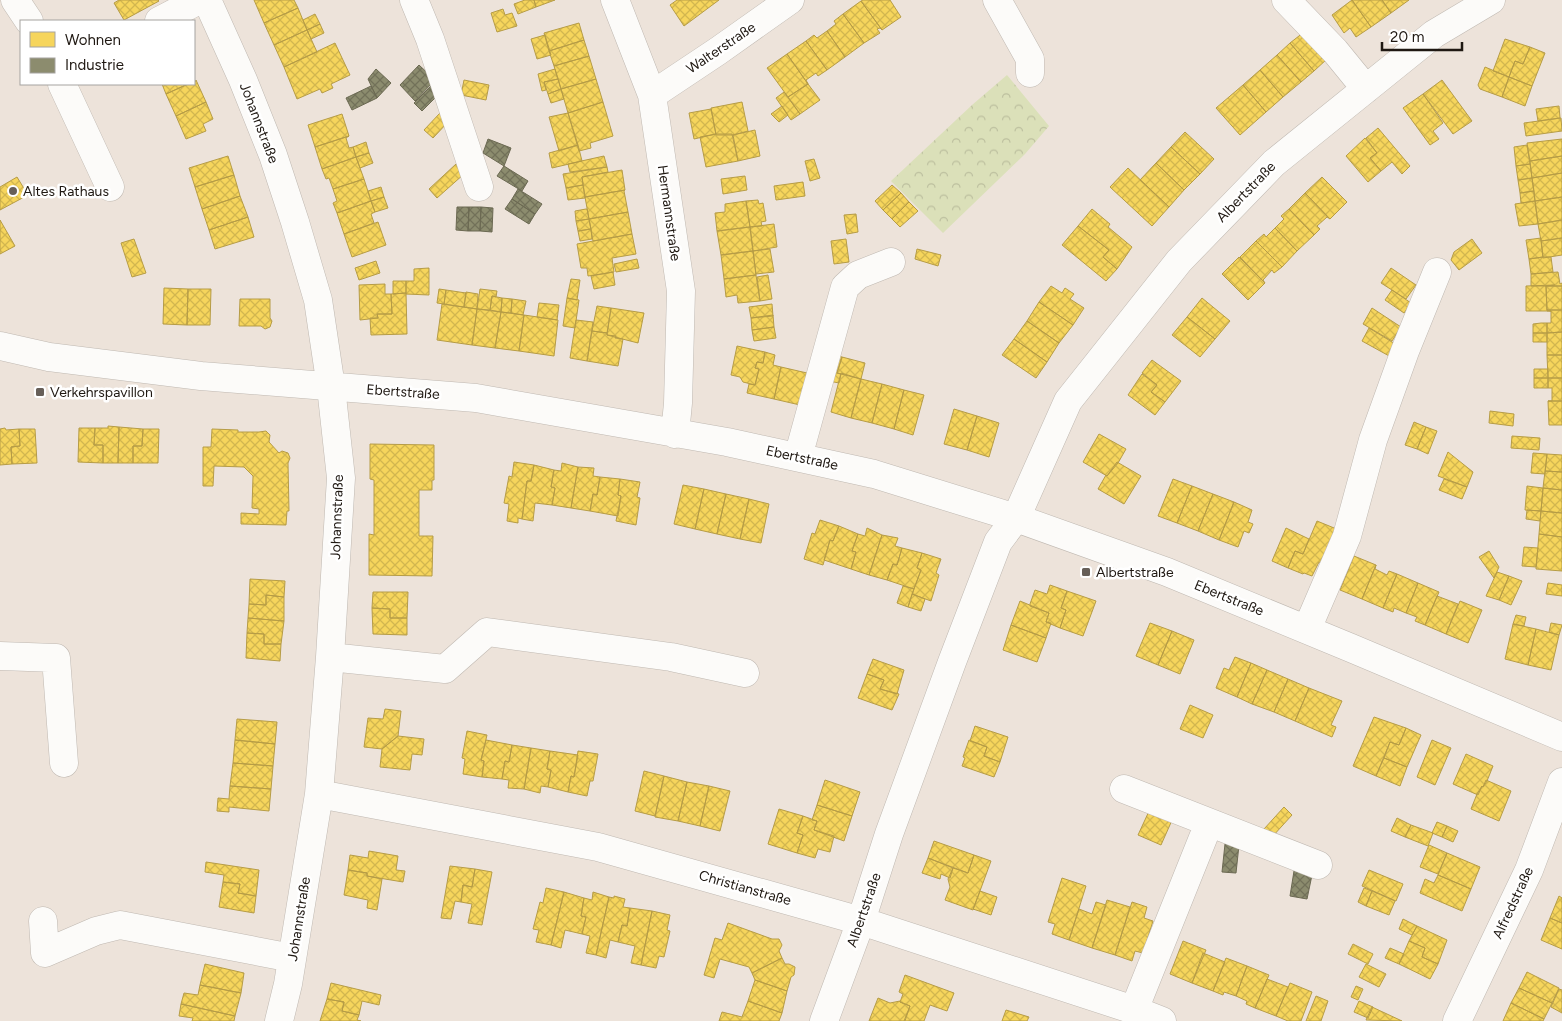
<svg xmlns="http://www.w3.org/2000/svg" width="1562" height="1021" font-family="Figtree,sans-serif">
<style>
.park{fill:url(#park-crowns)}
.homes{fill:url(#homes-cross-hatch);stroke:#b69c46}
.industry{fill:url(#industry-cross-hatch);stroke:#6b6952}
.lines{fill:none;stroke-linecap:round;stroke-linejoin:round}
.minor-casing{stroke:#bfb8b1;stroke-width:29}
.minor{stroke:#fcfbf9;stroke-width:28}
.poi-dot{fill:#675f58;stroke:#fff;stroke-width:2}
.labels{text-anchor:middle;dominant-baseline:central;stroke-width:5;stroke-linejoin:round;paint-order:stroke}
.street-label{font-size:14px;fill:#1f1812;stroke:#fff}
.poi-label{font-size:14px;fill:#1f1812;stroke:#fff;text-anchor:start}
</style>
<defs>
<pattern id="park-crowns" width="20" height="18" patternUnits="userSpaceOnUse" patternTransform="scale(1.25)"><rect width="20" height="18" fill="#dbe0b9"/><path d="M2 6a3 3 0 1 1 6 0M12 15a3 3 0 1 1 6 0" fill="none" stroke="#bcbf9e"/></pattern>
<pattern id="homes-cross-hatch" width="8" height="8" patternUnits="userSpaceOnUse" patternTransform="scale(1.25)"><rect width="8" height="8" fill="#f6d55c"/><path d="M0 0l8 8M0 8l8-8" fill="none" stroke="#d2b64f"/></pattern>
<pattern id="industry-cross-hatch" width="8" height="8" patternUnits="userSpaceOnUse" patternTransform="scale(1.25)"><rect width="8" height="8" fill="#8c8c6e"/><path d="M0 0l8 8M0 8l8-8" fill="none" stroke="#727159"/></pattern>
</defs>
<rect width="100%" height="100%" fill="#ede3da"/>
<path class="park" d="M1007 75 1049 126 1025 154 943 233 891 181 972 105Z"/>
<path class="homes" d="M119 0H158L159 1 124 20 114 3Z
M254 0H294L298 8 264 23Z
M525 0H534L536 7 518 14 514 4Z
M534 0H555L536 7Z
M677 0H719L684 26 670 5Z
M863 0H890L901 17 882 30 861 1Z
M1352 0 1371 27 1356 37 1350 28 1344 33 1332 15Z
M1352 0H1382L1391 13 1371 27Z
M1382 0H1409L1391 13Z
M861 1 882 30 880 28 877 29 880 33 864 43 843 14Z
M298 8 307 30 274 45 264 23Z
M503 9 505 15 512 13 517 26 497 32 491 13Z
M315 14 320 24 307 30 303 20Z
M843 14 864 43 845 57 827 31 836 24 834 21Z
M579 23 584 40 549 51 544 33Z
M320 24 324 33 311 39 307 30Z
M307 30 317 52 284 67 274 45Z
M827 31 845 57 827 70 806 41 814 35 817 38Z
M1304 32 1327 59 1314 71 1290 43Z
M545 35 551 55 537 59 531 39Z
M1505 39 1530 47 1523 64 1515 61 1509 77 1493 71Z
M584 40 589 56 554 66 549 51Z
M806 41 827 70 818 76 816 73 806 80 808 84 787 54Z
M335 43 350 75 331 84 333 88 322 93 320 89 297 99 284 67Z
M1290 43 1314 71 1301 82 1277 55Z
M1530 47 1545 53 1532 86 1509 77 1515 61 1523 64Z
M787 54 808 84 788 97 767 68Z
M1277 55 1301 82 1283 97 1260 70Z
M589 56 596 79 561 89 554 66Z
M1485 67 1509 77 1502 97 1480 89 1478 85Z
M555 69 558 79 544 82 546 90 542 91 538 74Z
M1260 70 1283 97 1266 112 1243 85Z
M1509 77 1532 86 1525 106 1502 97Z
M558 79 561 89 548 94 544 82Z
M596 79 603 102 568 113 561 89Z
M196 80 206 102 176 116 166 94 188 84H194Z
M464 80 489 85 486 100 461 95Z
M1442 80 1472 121 1453 134 1423 94Z
M162 84H188L166 94Z
M808 84 820 100 800 114 788 97Z
M1243 85 1266 112 1240 135 1216 108Z
M561 89 564 99 551 103 548 94Z
M784 92 800 114 791 120 776 98Z
M1423 94 1443 123 1433 131 1439 139 1430 145 1403 108Z
M206 102 213 119 203 124 206 131 186 139 176 116Z
M603 102 613 136 590 143 591 148 579 151 568 113Z
M742 102 748 131 733 135H716L711 108Z
M782 106 788 115 779 122 771 114Z
M1559 106 1560 118 1538 121 1536 109Z
M711 109 716 134 694 139 689 113Z
M440 113 449 121 433 138 424 130Z
M568 113 578 145 559 151 549 117Z
M342 114 349 136 315 147 308 125Z
M1561 118 1562 131 1526 136 1524 123Z
M1378 128 1410 166 1402 174 1392 162 1381 171 1370 158 1377 153 1366 138Z
M755 130 760 156 738 161 733 135Z
M1185 132 1214 159 1200 174 1171 147Z
M716 134H732L738 161 706 167 700 137Z
M349 136 346 138 349 148 353 147 356 157 322 169 315 147Z
M1365 138 1377 153 1370 158 1381 171 1368 182 1346 156Z
M1562 139V156L1530 161 1527 143Z
M366 142 369 153 356 157 353 147Z
M578 145 582 161 552 168 549 153Z
M1527 145 1530 164 1516 166 1514 147Z
M1171 147 1200 174 1184 190 1156 163Z
M369 153 373 163 360 168 356 157Z
M228 156 234 175 195 187 189 168Z
M604 156 607 167 570 172 568 164Z
M1562 156V173L1532 178 1530 161Z
M356 157 364 179 333 189 329 178 326 179 322 169Z
M814 159 820 178 810 181 805 161Z
M1156 163 1184 190 1169 207 1140 180Z
M456 164 464 174 437 198 429 189Z
M1530 164 1532 178 1518 180 1516 166Z
M607 167 608 172 582 177 583 185 566 188 563 174Z
M1128 168 1169 207 1152 226 1110 187Z
M622 170 625 190 585 197 582 177Z
M1562 173V197L1535 201 1532 178Z
M234 175 240 196 202 209 195 187Z
M745 176 747 190 723 194 721 179Z
M17 177 28 195 0 210V187Z
M1322 177 1347 202 1330 219 1305 193Z
M1532 178 1534 191 1520 193 1518 180Z
M364 179 371 201 337 213 333 203 337 201 333 189Z
M803 182 805 196 776 200 774 186Z
M583 185 585 198 568 200 566 188Z
M892 185 901 193 883 210 875 201Z
M381 187 384 197 371 201 368 191Z
M625 190 624 191 628 212 589 219 585 197Z
M1534 191 1535 201 1521 203 1520 193Z
M901 193 909 202 892 219 883 210Z
M1305 193 1330 219 1327 217 1317 226 1320 229 1314 235 1289 209Z
M240 196 248 217 209 230 202 209Z
M384 197 388 208 375 212 371 201Z
M1562 197V220L1538 224 1535 201Z
M758 200 759 204 763 203 766 221 761 222 762 226 750 227 746 201Z
M371 201 375 212 371 214 374 223 344 234 337 213Z
M746 201 750 227 717 231 715 213 725 212V204Z
M1535 201 1538 224 1519 226 1515 204Z
M909 202 918 211 900 227 892 219Z
M586 209H587L589 219 576 221 575 211Z
M1092 209 1110 224 1108 227 1132 247 1117 269 1103 257 1109 250 1078 226Z
M1289 209 1314 235 1297 251 1275 228 1284 219 1281 216Z
M628 212 632 234 593 241 589 219Z
M856 214 858 232 847 234 844 215Z
M248 217 254 237 215 249 209 230Z
M589 219 591 229 578 231 576 221Z
M0 220 15 246 0 254Z
M1562 220V238L1541 241 1538 224Z
M378 222 386 245 352 257 344 234Z
M774 224 777 247 753 251 750 227Z
M1078 226 1109 250 1103 257 1117 269 1106 281 1062 245Z
M750 227 753 251 721 255 717 231Z
M1275 228 1297 251 1282 267 1256 241 1264 234 1266 237Z
M591 229 592 239 580 241 578 231Z
M632 234 636 254 612 258 614 272 588 276 587 268H581L577 244Z
M1541 238 1543 257 1529 259 1526 240Z
M1562 238V255L1543 258 1541 241Z
M134 239 146 273 132 277 121 243Z
M846 239 849 262 834 264 831 241Z
M1472 239 1482 253 1459 270 1451 260 1454 252Z
M1256 241 1282 267 1274 273 1272 270 1263 280 1265 283 1240 257Z
M770 249 774 272 756 274 753 251Z
M917 249 941 255 938 266 915 259Z
M753 251 756 275 724 279 721 255Z
M1239 257 1265 283 1248 300 1222 274Z
M1543 257H1551L1553 272 1531 274 1529 259Z
M637 259 639 268 616 272 614 264Z
M376 261 380 273 359 280 355 268Z
M429 268V295L406 294V281H414V269Z
M1391 268 1416 285 1406 299 1381 283Z
M613 272 615 285 594 289 591 276Z
M1558 272 1560 284 1562 283V286H1531V274Z
M756 275 760 301 738 303 737 295 726 297 724 279Z
M768 275 772 299 760 301 757 277Z
M571 279 580 280 577 300 567 298Z
M393 281H406V293L393 294Z
M385 284V294H391L392 314H377L378 318 360 320 359 285Z
M1555 285 1546 286 1547 311H1551H1526V286Z
M1051 286 1062 293 1065 288 1074 294 1070 299 1084 308 1073 325 1039 302Z
M1546 286H1562V310H1547Z
M164 288 188 289 187 325 163 324Z
M188 289H211L210 325H187Z
M439 289 446 290 444 304 437 303Z
M480 289 497 291 496 297 492 296 490 310 477 309Z
M446 290 466 293 464 307 444 304Z
M1392 290 1411 303 1404 313 1385 300Z
M466 292 478 294 477 309 464 307Z
M406 293 407 334 371 335 370 318H378L377 314H392L391 294Z
M492 296 502 298 501 312 490 310Z
M502 298 512 299 511 313 501 312Z
M567 298 579 300 575 328 563 326Z
M1202 298 1230 321 1215 339 1187 317Z
M240 299H270V318L272 321 270 327 265 329 261 326H239Z
M512 299 526 301 523 315 511 313Z
M1039 302 1073 325 1059 343 1027 321Z
M539 303 559 305 557 320 537 317Z
M442 304 477 309 472 345 437 340Z
M772 304 773 316 751 318 749 307Z
M597 306 611 308 607 333 592 331Z
M611 308 644 313 638 343 607 335Z
M1372 308 1401 327 1392 341 1363 324Z
M477 309 501 312 495 348 472 345Z
M1547 310H1562V332L1547 333V323H1551V311Z
M501 312 524 315 519 351 495 348Z
M524 315 558 320 554 356 519 351Z
M773 315 774 327 752 330 751 318Z
M1187 317 1215 339 1200 357 1172 335Z
M576 320 593 322 587 361 570 358Z
M1027 321 1059 343 1047 362 1014 339Z
M1541 323H1547V333H1533V324Z
M774 327 776 338 754 341 752 330Z
M1369 328 1397 345 1391 357 1362 341Z
M592 331 607 333V335L616 336 615 338 623 339 618 366 587 361Z
M1562 332V355H1547V333Z
M1533 333H1547V342H1533Z
M1014 339 1047 362 1036 378 1002 355Z
M737 346 765 352 763 363 757 362 755 368 759 369 755 385 743 382 740 377 731 375Z
M765 352 775 355 773 365 781 367 774 399 747 393 749 384 755 385 759 369 755 368 757 362 763 363Z
M829 353 842 357 837 373 841 374 839 383 824 380Z
M1547 355H1562V378H1548Z
M842 357 865 363 861 379 837 373Z
M1152 360 1181 381 1165 402 1151 392 1157 385 1142 373Z
M781 367 807 373 800 405 774 399Z
M1534 369H1548V378H1534Z
M841 373 861 379 851 418 831 412Z
M1142 374 1157 385 1151 392 1165 402 1155 415 1128 395Z
M1534 378H1548V388H1534Z
M1548 378H1562V401H1548H1552V388H1548Z
M861 379 882 384 872 423 851 418Z
M882 384 904 390 894 429 872 423Z
M904 390 924 395 913 435 894 429Z
M1548 401H1562V425H1549Z
M954 409 977 416 967 450 944 444Z
M1490 411 1514 414 1513 426 1489 423Z
M977 416 999 423 989 457 967 450Z
M1414 422 1426 427 1417 449 1405 445Z
M108 426 119 427 118 463H103V445H94L95 428H108Z
M119 427 143 429 142 446H133V463H118Z
M1426 427 1437 431 1428 454 1417 449Z
M5 428 6 430 19 429 20 446 11 447 12 464 0 465V429Z
M79 428H95L94 445H103V463L78 462Z
M19 429H35L37 463 12 464 11 447 20 446Z
M143 429H159L158 463H133V446H142Z
M212 429 238 430V432H259L266 431 270 435 269 442 279 453 282 451 288 453 290 458 288 463 289 511H287L286 525 241 524V513L259 514V509L252 508 253 476 244 467 214 466 213 486H203V447H211Z
M1099 434 1126 449 1118 463 1107 476 1083 462Z
M1512 436 1540 438 1539 450 1511 448Z
M370 444 434 445V480H432V490H419V536H433L432 576 369 575V534L374 535V480L370 479Z
M1448 452 1473 472 1467 487 1438 476Z
M1533 453 1547 454 1545 474 1531 473Z
M1547 454 1562 455V472L1545 471Z
M514 462 534 465 531 481H527L522 519 518 518V523L507 521 509 504 504 503 509 476 512 477Z
M1117 462 1141 476 1124 504 1098 489 1106 475 1107 476Z
M562 463 578 467 571 508 552 505 555 488 551 487 554 470 561 471Z
M534 465 554 470 551 487 555 488 552 505 535 503 533 521 522 519 527 481H531Z
M578 467 594 468 593 476 600 477 597 495 593 494 590 511 571 508Z
M1545 471 1562 472V490L1543 488Z
M600 477 620 479 618 495 621 496 618 516 590 511 593 494 597 495Z
M620 479 640 482 637 497 640 498 636 525 616 521 621 496 618 495Z
M1173 479 1192 486 1177 523 1158 516Z
M1444 479 1467 487 1462 499 1439 490Z
M683 485 704 489 695 529 674 524Z
M1192 486 1213 494 1198 531 1177 523Z
M1527 486 1543 488 1541 511 1525 510Z
M1543 488 1562 490V513L1541 511Z
M704 489 726 494 717 534 695 529Z
M726 494 749 499 740 539 717 534Z
M1213 494 1234 502 1219 540 1198 531Z
M749 499 769 504 761 543 740 539Z
M1234 502 1252 510 1248 522 1253 524 1249 533 1244 531 1238 547 1219 540Z
M1527 510 1541 511 1540 521 1526 519Z
M1541 511 1562 513V537L1539 534Z
M820 520 839 526 833 541 830 540 823 565 804 559 812 533 815 534Z
M1317 521 1339 530 1325 564 1319 562 1312 576 1304 573 1303 574 1288 568 1295 551 1303 554Z
M839 526 858 534 852 551 856 552 851 569 824 560 830 540 833 541Z
M867 528 882 535 869 575 851 569 856 552 852 551 858 534 865 536Z
M1286 528 1309 539 1303 554 1295 551 1288 568 1272 561Z
M1539 534 1562 537V571L1536 569Z
M882 535 898 538 895 546 902 548 897 565 893 564 887 580 869 575Z
M1524 547 1538 548 1536 567 1522 566Z
M902 548 922 553 917 568 921 570 914 589 887 580 893 564 897 565Z
M1489 551 1499 567 1494 578 1479 557Z
M922 553 941 559 936 573 939 575 931 601 912 594 921 570 917 568Z
M1354 556 1376 565 1362 599 1340 590Z
M1376 565 1375 569 1387 575 1389 571 1397 574 1383 608 1362 599Z
M1497 572 1509 576 1499 600 1486 596Z
M1397 574 1418 583 1406 613 1394 608 1393 612 1383 608Z
M1509 576 1522 581 1511 605 1499 600Z
M250 579 285 581 284 597 266 595V605L249 604Z
M1418 583 1439 592 1425 625 1415 621 1417 617 1406 613Z
M1548 583 1562 585V596L1546 594Z
M1050 585 1067 591 1061 608 1066 610 1060 628 1046 622 1049 613 1030 606V604L1035 590 1047 594Z
M903 586 914 589 908 607 897 603Z
M1067 591 1096 601 1083 636 1060 628 1066 610 1061 608Z
M373 592H408L407 618H390V609L372 608Z
M912 594 925 599 921 611 908 607Z
M266 595 284 597V621L248 618 249 604 266 605Z
M1437 596 1458 604 1446 634 1425 625Z
M1020 601 1049 613 1046 622 1051 623 1046 638 1011 625Z
M1460 601 1482 610 1468 643 1446 634Z
M372 608 390 609V618H407V635L373 634Z
M1516 615 1526 617 1524 626 1513 624Z
M248 618 284 621 281 644H264V634L247 633Z
M1150 623 1172 631 1158 665 1136 656Z
M1551 623 1562 625 1559 635 1549 632Z
M1513 624 1536 629 1528 665 1505 659Z
M1011 625 1046 638 1037 662 1003 650Z
M1536 629 1559 635 1551 670 1528 665Z
M1172 631 1194 640 1180 674 1158 665Z
M247 633 264 634V644H281L280 661 246 658Z
M1235 657 1251 663 1237 697 1216 688 1224 668 1229 670Z
M873 659 904 670 897 694 880 689 884 680 867 674Z
M1251 663 1267 670 1252 704 1237 697Z
M1267 670 1288 679 1274 712 1252 704Z
M867 674 884 680 880 689 899 694 892 710 858 698Z
M1288 679 1309 688 1295 721 1274 712Z
M1309 688 1342 701 1331 725 1336 727 1332 737 1295 721Z
M1190 705 1213 715 1203 738 1180 729Z
M385 709 401 711 398 736 382 749 364 747 368 718 383 719Z
M1374 717 1406 728 1399 745 1390 742 1376 776 1353 766Z
M237 719 277 722 275 744 235 740Z
M975 726 1008 737 1000 762 984 756 987 747 970 741Z
M1406 728 1421 735 1407 767 1384 758 1390 742 1399 745Z
M467 731 487 735 481 760 484 761 482 777 463 774 465 759 462 758Z
M398 736 424 739 422 755 412 754 410 770 380 767 382 749Z
M235 740 275 744 273 766 233 763Z
M486 740 512 745 509 762 505 761 502 779 482 777 484 761 481 760Z
M969 740 987 747 984 756 1000 762 994 777 962 766 965 758 963 757Z
M1432 740 1451 748 1435 785 1417 777Z
M512 745 531 748 524 789 508 788 509 780 502 779 505 761 509 762Z
M531 748 550 751 547 769 551 770 548 787 541 786 540 793 524 789Z
M550 751 578 755 574 777 571 776 568 792 548 787 551 770 547 769Z
M578 751 598 754 593 781H590L587 796 568 792 571 776 574 777Z
M1466 754 1493 766 1487 781 1483 787 1482 786 1478 795 1453 784Z
M1384 758 1407 767 1400 786 1376 776Z
M233 763 273 766 271 789 230 786Z
M644 771 664 776 655 816 635 811Z
M664 776 687 782 678 821 655 817Z
M825 780 860 792 852 816 817 805Z
M1486 780 1511 791 1499 821 1471 809 1477 794 1482 786 1483 787Z
M687 782 709 786 700 826 678 821Z
M230 786 271 789 269 811 229 807V812L217 811 218 798 229 799Z
M709 786 730 791 720 831 700 826Z
M817 805 852 816 844 841 814 830 817 821 812 820Z
M1284 807 1292 815 1272 837 1264 829Z
M779 809 803 816 797 833 803 835 797 853 768 844Z
M1150 809 1173 818 1161 845 1138 835Z
M803 816 817 821 814 830 834 836 830 852 818 849 815 858 797 853 803 835 797 833Z
M1397 818 1411 825 1405 837 1391 831Z
M1437 822 1447 826 1442 837 1432 833Z
M1411 825 1433 833 1428 846 1405 837Z
M1447 826 1458 831 1453 842 1442 837Z
M934 841 974 855 968 873 928 858Z
M1429 845 1447 853 1438 874 1420 867Z
M369 851 398 856 396 870 405 871 403 882 367 876V873L348 870 350 855 368 858Z
M1447 853 1480 867 1471 889 1438 875Z
M974 855 991 861 973 910 945 900 950 887 948 879 953 868 968 873Z
M928 858 953 868 950 878 941 874 940 879 922 873Z
M206 862 259 870 256 896 238 893 240 884 223 882 224 875 205 872Z
M450 866 475 869 472 887 463 885 461 902 455 901 451 919 441 918Z
M475 869 492 872 482 925 468 923 472 904 461 902 463 885 472 887Z
M348 870 367 873V876L382 879 377 910 367 908 368 900 344 895Z
M1369 870 1403 884 1396 901 1362 886Z
M1438 875 1471 889 1462 911 1420 893 1425 879 1434 883Z
M1062 878 1086 886 1069 940 1052 934 1055 924 1048 922Z
M223 882 240 884 238 893 256 896 254 913 219 907Z
M546 888 564 892 551 945 536 942 539 930 533 929 540 902 543 903Z
M1364 888 1372 891 1366 906 1358 902Z
M980 891 997 897 991 915 973 909Z
M1372 891 1395 901 1389 915 1366 906Z
M564 892 584 898 581 916 586 917 582 934 565 930 561 948 551 945Z
M593 892 609 897 596 955 586 953 590 936 582 934 586 917 581 916 584 898 592 900Z
M614 896 625 899 623 907 630 908 627 926 622 925 618 942 610 940 606 958 596 955 609 897 614 898Z
M1559 896 1562 898V923L1550 918Z
M1107 900 1130 907 1115 955 1092 948Z
M1096 902 1106 905 1092 948 1069 940 1079 909 1092 914Z
M1132 902 1147 907 1144 918 1153 921 1143 953 1135 951 1132 961 1115 955Z
M630 908 652 911 641 965 631 963 635 946 618 942 622 925 627 926Z
M652 911 670 915 667 930 670 931 664 957 659 956 656 968 641 965Z
M1550 918 1562 923V949L1541 940Z
M1403 919 1417 926 1412 935 1399 929Z
M728 923 772 939H779L782 945 779 951 782 958 752 973 749 967 720 959 714 978 704 975 715 938 722 940Z
M1417 926 1447 940 1438 964 1422 957 1425 948 1409 941Z
M1183 941 1206 950 1192 983 1170 974Z
M1409 941 1425 948 1422 957 1438 964 1430 979 1399 964Z
M1353 944 1373 954 1368 964 1348 954Z
M1390 948 1404 954 1399 964 1385 958Z
M1203 953 1225 962 1213 991 1192 983Z
M782 958 785 964H789L795 967 794 975 791 977 787 991 755 980 752 973Z
M1226 958 1247 966 1236 996 1224 992 1223 995 1213 991Z
M205 964 244 973 241 993 200 985Z
M1366 964 1386 974 1379 987 1359 977Z
M1247 966 1269 975 1255 1008 1246 1004 1247 1001 1236 996Z
M1527 972 1559 988 1552 1003 1519 988Z
M905 975 954 993 947 1011 930 1005 924 1021H904L910 1006 900 1002 903 994 899 992Z
M1267 979 1288 987 1276 1016 1255 1008Z
M755 980 787 991 782 1013 748 1001Z
M331 983 381 995 379 1005 362 1001 359 1015 342 1011 344 1002 327 999Z
M1290 983 1312 992 1301 1021H1288L1276 1016Z
M200 985 241 993 235 1016 181 1004 184 993 198 995Z
M1356 986 1363 989 1358 1000 1351 997Z
M1519 988 1552 1003 1544 1019 1511 1003Z
M1559 989 1562 990V1013L1551 1007Z
M1316 996 1328 1001 1321 1021H1306Z
M878 998 890 1003 900 1001V1002L910 1006 905 1021H869Z
M327 999 344 1002 342 1011 359 1015 357 1020 361 1021H320Z
M748 1001 782 1013 779 1021H719L722 1012 742 1017Z
M1359 1001 1373 1007 1368 1018 1354 1012Z
M1511 1003 1544 1019 1543 1021H1503Z
M181 1004 235 1016 234 1021H192L193 1018 179 1016Z
M1372 1007 1402 1021 1366 1020Z
M1006 1010 1029 1017 1027 1021H1002Z"/>
<path class="industry" d="M419 65 435 80 415 101 400 85Z
M376 69 391 83 377 98 368 79Z
M371 86 377 98 352 110 346 98Z
M431 86 439 94 422 111 414 103Z
M488 139 511 148 504 166 483 153Z
M504 166 528 181 522 191 497 176Z
M518 189 542 204 535 214 512 199Z
M512 199 535 214 529 224 505 209Z
M457 207H469L468 231 456 230Z
M469 207H481L480 231H468Z
M481 207 493 208 492 232 480 231Z
M1225 844 1239 845 1236 873 1222 872Z
M1294 871 1312 875 1307 899 1290 896Z"/>
<g class="lines">
<defs>
<path id="minor" d="M15 0 29 21
M207 0 243 80 273 155 295 222 318 300 331 387 341 478 330 657 319 794 288 984 279 1021
M414 0 430 39 479 187
M615 0 652 95 681 291 678 403 675 434
M997 0 1030 59V73
M1286 0 1335 51 1366 89
M159 21 199 0
M62 84 110 187
M652 95 718 51 790 0
M0 346 49 357 201 376 476 398 727 442 874 474 1016 518 1167 572 1351 648 1562 737
M798 457 845 287 858 275 891 262
M1307 629 1347 536 1373 440 1405 351 1437 272
M0 656 56 658 64 763
M330 657 445 669 487 632 671 657 745 673
M1124 789 1318 865
M319 794 598 847 861 921 1134 1010 1162 1021
M43 921 45 953 96 931 120 925 292 958
M1134 1010 1209 823
M824 1021 861 921 889 834 952 662 998 542 1016 518 1068 401 1179 261 1274 163 1434 34 1491 0
M1457 1021 1529 870 1562 782"/>
</defs>
<use href="#minor" class="minor-casing"/>
<use href="#minor" class="minor"/>
</g>
<g class="poi-dot">
<circle cx="13" cy="191" r="5"/>
<rect x="35" y="387" width="10" height="10" rx="2.5"/>
<rect x="1081" y="567" width="10" height="10" rx="2.5"/>
</g>
<g class="labels">
<g class="street-label">
<text transform="translate(721 48) rotate(-34)">Walterstraße</text>
<text transform="translate(259 123) rotate(69)">Johannstraße</text>
<text transform="translate(1246 192) rotate(-46)">Albertstraße</text>
<text transform="translate(669 213) rotate(82)">Hermannstraße</text>
<text transform="translate(403 392) rotate(4)">Ebertstraße</text>
<text transform="translate(802 458) rotate(12)">Ebertstraße</text>
<text transform="translate(337 517) rotate(-88)">Johannstraße</text>
<text transform="translate(1229 598) rotate(22)">Ebertstraße</text>
<text transform="translate(745 888) rotate(16)">Christianstraße</text>
<text transform="translate(1513 903) rotate(-65)">Alfredstraße</text>
<text transform="translate(864 910) rotate(-71)">Albertstraße</text>
<text transform="translate(299 919) rotate(-81)">Johannstraße</text>
</g>
<g class="poi-label">
<text x="23" y="191">Altes Rathaus</text>
<text x="50" y="392">Verkehrspavillon</text>
<text x="1096" y="572">Albertstraße</text>
</g>
</g>
<rect x="20" y="20" width="175" height="65" fill="#ffffff" stroke="#a5a3a0"/>
<rect x="30" y="32" width="25" height="15" fill="#f6d55c" stroke="#a5a3a0"/>
<text x="65" y="45" font-size="15" fill="#1f1812">Wohnen</text>
<rect x="30" y="58" width="25" height="15" fill="#8c8c6e" stroke="#a5a3a0"/>
<text x="65" y="70" font-size="15" fill="#1f1812">Industrie</text>
<path d="M1382 42v8h80v-8" fill="none" stroke="#1f1812" stroke-width="2.5"/>
<text x="1390" y="42" font-size="15" fill="#1f1812" stroke="#ffffff" stroke-width="4" paint-order="stroke">20 m</text>
</svg>
